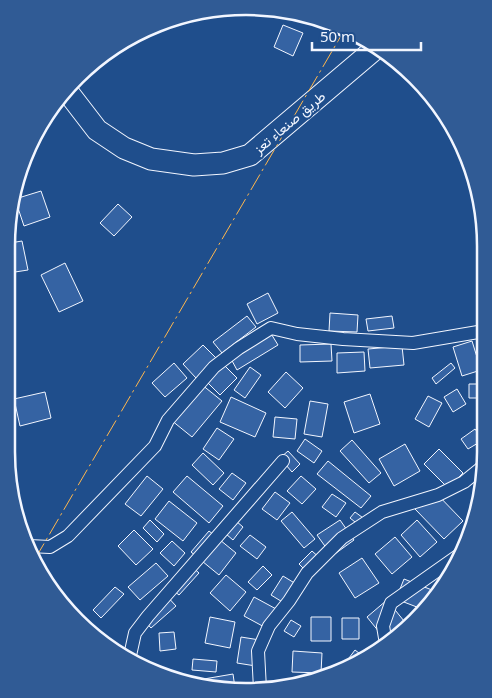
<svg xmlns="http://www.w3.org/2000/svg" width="492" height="698" font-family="'Noto Sans',Vazirmatn,sans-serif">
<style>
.building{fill:#3563a3;stroke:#f2f6ff}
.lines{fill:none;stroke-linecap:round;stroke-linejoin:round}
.minor-casing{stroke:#f2f6ff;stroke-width:14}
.trunk-casing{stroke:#f2f6ff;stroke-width:23}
.minor{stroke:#1f4e8c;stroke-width:12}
.trunk{stroke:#1f4e8c;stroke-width:21}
.power{stroke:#ffb74d;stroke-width:1;stroke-dasharray:18 4 2.5 4;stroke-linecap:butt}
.labels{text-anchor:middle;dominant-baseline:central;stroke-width:4;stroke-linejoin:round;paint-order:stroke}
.street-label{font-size:14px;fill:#f2f6ff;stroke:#1f4e8c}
.rim{fill:none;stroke:#f2f6ff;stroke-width:2.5}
</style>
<rect width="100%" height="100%" fill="#1f4e8c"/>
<path class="building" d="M283 25 303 33 293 56 274 47Z
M41 191 50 217 24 226 15 199Z
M118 204 132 217 114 236 100 223Z
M22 241 28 270 15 272 10 243Z
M65 263 83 301 59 312 41 275Z
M268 293 278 313 257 324 247 304Z
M330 313 358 315 357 332 329 331Z
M247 316 256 327 222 353 213 342Z
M392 316 394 328 368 331 366 319Z
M270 332 278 345 237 370 230 357Z
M472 341 481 370 462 376 453 347Z
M331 344 332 361 300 362V345Z
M203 345 217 359 196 378 183 364Z
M402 346 404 365 370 368 368 349Z
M364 352 365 371 337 373V353Z
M221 362 237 378 220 395 204 379Z
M174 363 187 378 165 397 152 383Z
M451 363 455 368 436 384 432 378Z
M250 367 261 375 245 398 234 390Z
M286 372 303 388 285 408 268 392Z
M201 384 222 401 192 437 171 420Z
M469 384H485V398H469Z
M457 389 466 404 453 412 444 397Z
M45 392 51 418 20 426 14 399Z
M370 394 380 424 354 433 344 402Z
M428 396 442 403 429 427 415 419Z
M231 397 266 413 255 437 220 422Z
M310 401 328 404 322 437 304 434Z
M275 417 297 419 295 439 273 437Z
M217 428 234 439 219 460 203 449Z
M475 429 483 440 468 449 461 439Z
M305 439 322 451 314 463 297 451Z
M352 440 381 473 369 483 340 451Z
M405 444 420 471 394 486 379 459Z
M439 449 463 473 448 488 424 464Z
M288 451 300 464 292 472 280 458Z
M203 453 224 473 213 485 192 465Z
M328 461 371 496 361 508 317 474Z
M232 473 246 483 233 500 219 489Z
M147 476 163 489 141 516 125 504Z
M187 476 223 506 209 523 173 492Z
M301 476 316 489 302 504 287 491Z
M434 491 463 521 444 539 415 509Z
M275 492 290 503 277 520 262 509Z
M332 494 346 503 336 517 322 507Z
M169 501 197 523 183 541 155 519Z
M292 512 315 539 304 548 281 521Z
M355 512 370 523 365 530 350 518Z
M229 515 243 527 233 540 219 528Z
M150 520 164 534 157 542 143 528Z
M340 520 354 540 332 556 317 535Z
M417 520 437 542 420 557 401 535Z
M134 530 153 549 136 565 118 546Z
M209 531 236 553 219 575 191 552Z
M250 535 266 547 257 559 240 546Z
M395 537 412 557 392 574 375 554Z
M172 541 185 553 174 566 160 553Z
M312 551 322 560 309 574 299 564Z
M362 558 379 583 355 598 339 573Z
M156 563 168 576 140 600 128 587Z
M190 565 199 573 179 595 169 587Z
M263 566 272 575 257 590 248 582Z
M226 575 246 592 230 611 210 593Z
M283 576 301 587 289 606 271 595Z
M404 579 432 590 422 609 396 599Z
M115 587 124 594 101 618 93 610Z
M165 594 176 606 151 628 140 616Z
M254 597 278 610 268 629 244 616Z
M387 600 404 621 384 638 367 617Z
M74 611 89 622 84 628 72 614Z
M210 617 235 622 230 648 205 643Z
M311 617H331V641H311Z
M342 618H359V639H342Z
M291 620 301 626 294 637 284 631Z
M174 632 176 649 160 651 159 633Z
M241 637 266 641 262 667 237 663Z
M355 650 364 657 337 674Z
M293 651 322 653 321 673 292 672Z
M193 659 217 661 216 672 192 670Z
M233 674 235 688 200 687 198 680Z"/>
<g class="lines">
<defs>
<path id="minor" d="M29 546 50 547 68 536 155 446 168 420 214 367 239 348 271 328 297 334 343 339 413 343 484 331
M386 644 383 626 391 603 462 553
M129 660 135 633 148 616 283 461
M260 689 258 651 269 626 289 601 307 573 342 538 382 512 438 495 464 482 480 469 485 462"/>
<path id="trunk" d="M67 91 97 130 124 148 151 159 194 165 223 163 250 155 375 49"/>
</defs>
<use href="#minor" class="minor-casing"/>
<use href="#trunk" class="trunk-casing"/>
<use href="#minor" class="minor"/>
<use href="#trunk" class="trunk"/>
<path class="power" d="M35 559 345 29"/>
</g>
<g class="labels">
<g class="street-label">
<text transform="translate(289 122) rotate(-40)">طريق صنعاء تعز</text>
</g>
</g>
<path d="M0 0H492V698H0ZM246 15H246A231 231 0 0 1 477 246V452A231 231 0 0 1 246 683H246A231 231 0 0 1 15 452V246A231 231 0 0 1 246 15Z" fill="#305b95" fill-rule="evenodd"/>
<path class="rim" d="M246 15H246A231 231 0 0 1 477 246V452A231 231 0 0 1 246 683H246A231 231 0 0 1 15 452V246A231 231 0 0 1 246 15Z"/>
<path d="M312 42v8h109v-8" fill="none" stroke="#f2f6ff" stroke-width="2.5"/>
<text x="320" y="42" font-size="15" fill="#f2f6ff" stroke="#1f4e8c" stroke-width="4" paint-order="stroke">50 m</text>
</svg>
